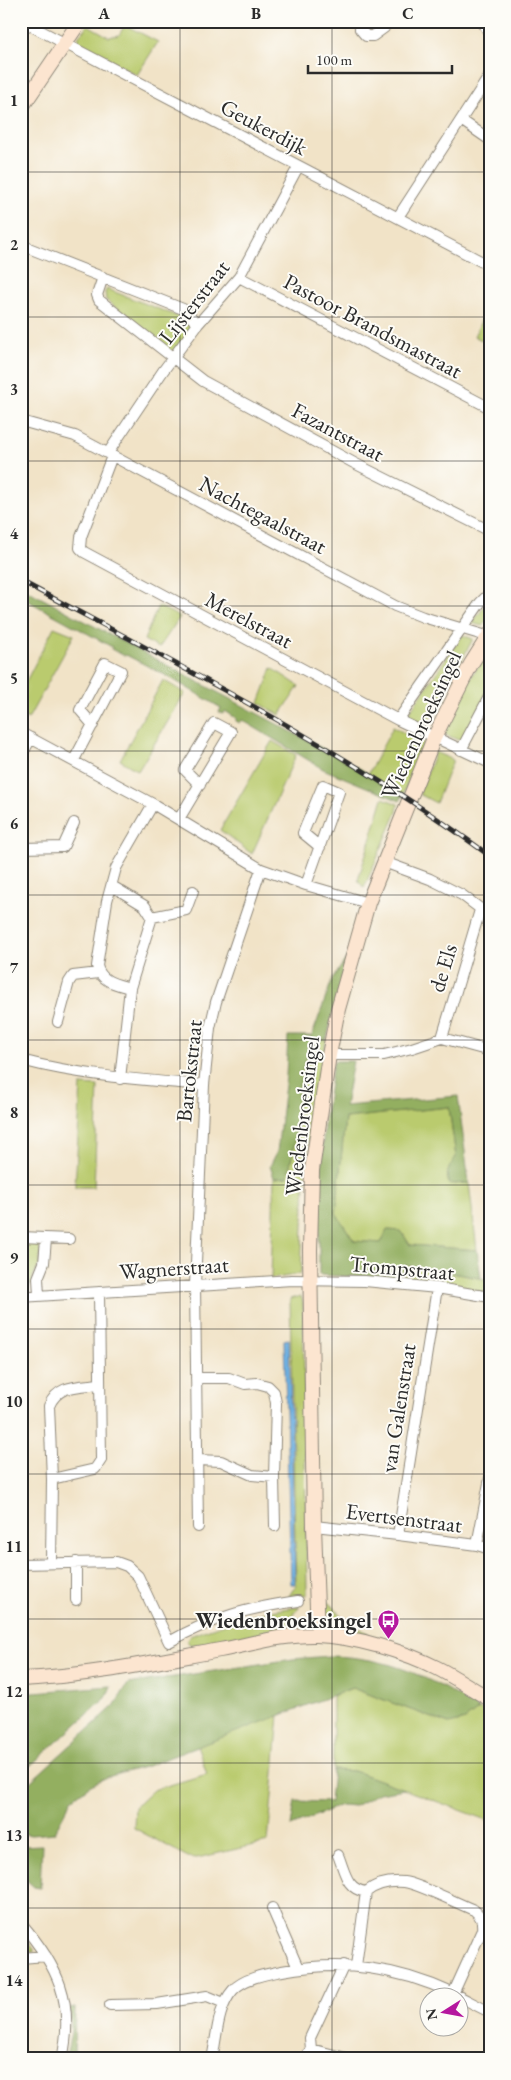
<svg xmlns="http://www.w3.org/2000/svg" width="511" height="2080" font-family="'EB Garamond',serif">
<style>
.green{fill:#bacb6e;stroke:#727b4c}
.forest{fill:#93af61;stroke:#5f6d46}
.water{fill:#6fb2e4;stroke:#4d6e88}
.lines{fill:none;stroke-linecap:round;stroke-linejoin:round}
.street-casing{stroke:#8e8779;stroke-width:12}
.secondary-casing{stroke:#8e8779;stroke-width:16}
.street{stroke:#fff;stroke-width:10}
.secondary{stroke:#fce5d0;stroke-width:14}
.rail-casing{stroke:#2b2b2b;stroke-width:5}
.rail{stroke:#fdfcf7;stroke-width:3;stroke-dasharray:9;stroke-linecap:butt}
.grid{fill:none;stroke:#2b2b2b;stroke-width:1;stroke-opacity:0.55}
.labels{text-anchor:middle;dominant-baseline:central;stroke-width:4;stroke-linejoin:round;paint-order:stroke}
.street-label{font-size:22px;fill:#2b2b2b;stroke:#fdfcf7}
.poi-label{font-size:22px;font-weight:bold;fill:#2b2b2b;stroke:#fdfcf7;text-anchor:end}
.neatline{fill:none;stroke:#2b2b2b;stroke-width:2}
.grid-label{font-size:16px;text-anchor:middle;font-weight:bold;fill:#2b2b2b}
</style>
<rect width="100%" height="100%" fill="#fdfcf7"/>
<filter id="ink" filterUnits="userSpaceOnUse"><feTurbulence type="fractalNoise" baseFrequency=".02" numOctaves="2"/><feDisplacementMap in="SourceGraphic" scale="10" xChannelSelector="R" yChannelSelector="G"/><feConvolveMatrix kernelMatrix="1 2 1 2 8 2 1 2 1" color-interpolation-filters="sRGB"/></filter>
<filter id="wash" filterUnits="userSpaceOnUse"><feTurbulence type="fractalNoise" baseFrequency=".0096" numOctaves="4" result="noise"/><feDisplacementMap in="SourceGraphic" scale="20" xChannelSelector="R" yChannelSelector="G"/><feGaussianBlur stdDeviation="1.12" result="paint"/><feColorMatrix in="noise" values="0 0 0 0 0 0 0 0 0 0 0 0 0 0 0 0 0 1.4 0 .05"/><feComposite in="paint" operator="in"/></filter>
<g filter="url(#wash)">
<rect width="100%" height="100%" fill="#f1e3c7"/>
<path class="green" d="M88 25 109 37 119 35 125 25 158 42 137 75 78 42 79 36Z
M107 289 195 323 174 353 106 300 105 292Z
M488 307 490 308V338L487 343 474 336Z
M490 599C490 611 490 617 482 626L472 623Z
M158 606 180 617 159 648 144 640Z
M54 627 74 635 28 719 21 715V691Z
M462 635 473 639 427 724 425 725 406 717Z
M490 648V690L463 742 444 734 445 731 467 683Z
M272 668 299 686 280 715 259 703Z
M163 680 185 693 138 771 120 760Z
M393 727 424 743 402 797 368 774Z
M272 741 296 755 252 854 220 830Z
M435 752 453 760 436 803 419 794Z
M383 798 398 804 397 812 364 888 358 880Z
M327 1038 313 1105 306 1160 301 1270 300 1274 271 1279 274 1178 288 1177C289 1167 292 1157 294 1147 299 1111 293 1073 315 1042Z
M81 1085 98 1086 94 1187H75Z
M449 1107 456 1157 454 1184 469 1183 477 1250 410 1245 401 1231 388 1230 381 1243 354 1241 336 1213 345 1118Z
M21 1240 40 1241V1263L33 1277V1285L21 1286Z
M405 1265 490 1280V1294L401 1281V1272Z
M301 1296 303 1302 307 1595 289 1596 296 1585 290 1299Z
M324 1601 331 1604 341 1615 339 1630H332L325 1620Z
M300 1607 290 1618 288 1627 272 1633 192 1645 188 1643 187 1640 190 1636C225 1623 262 1610 300 1607Z
M346 1620 369 1634 344 1631Z
M352 1688 449 1724 465 1720 479 1709 490 1715V1821L354 1771 333 1770V1696Z
M279 1715 268 1842 197 1858 188 1857 134 1828 135 1807 153 1790 207 1774 197 1746Z
M21 1932 35 1951 21 1954Z"/>
<path class="forest" d="M21 587 361 769 402 797 400 801 323 769 242 720 240 723 236 721V718L225 711 223 714 219 712 221 708 167 676 126 655 125 656 111 649 112 647 21 597Z
M347 957 327 1038 315 1042C293 1074 299 1111 294 1147 292 1157 289 1167 288 1177L274 1178 270 1166 277 1152 286 1076 288 1036H312L332 980Z
M336 1061H353L345 1106 458 1096 469 1183 449 1184C445 1173 449 1167 456 1157L449 1107 345 1118 336 1213 354 1241 381 1243 387 1230 401 1231 410 1245 477 1250 481 1278 405 1265 401 1272V1281L360 1277 319 1275V1218L324 1124 333 1063Z
M329 1656C390 1657 429 1677 479 1709L465 1720 449 1724 352 1688 144 1767 107 1777 89 1786 72 1799 54 1833 31 1835 21 1833V1790L114 1706 128 1684 293 1659Z
M111 1686 106 1698 21 1774V1693Z
M333 1770 354 1771 404 1789 379 1793 355 1806 341 1805 291 1826 295 1801 330 1802Z
M42 1845 40 1888 34 1887 21 1875V1846Z
M75 2008 74 2059H66L71 2031 70 2009Z"/>
<path class="water" d="M289 1339 295 1584H291L284 1340Z"/>
</g>
<g filter="url(#ink)">
<g class="lines">
<defs>
<path id="street" d="M22 21 490 266
M365 21 360 29 366 36H373L384 28 387 21
M482 21 490 34
M461 120 490 140
M398 217 490 75
M21 245 183 309 198 324
M103 277 97 295 99 300 203 381 354 463 490 531
M239 277 490 408
M21 421 75 436 395 606 423 617 490 637
M108 453 163 371 198 324 239 277 298 167
M112 456 81 537 80 548 84 552 398 720 490 763
M398 720 480 603 490 593
M21 733 153 804 261 869 306 885 368 903
M461 750 490 695
M21 756 31 738
M74 760 121 671 105 663 80 710 93 725
M179 819 231 732 214 723 185 770 200 785
M21 842 24 848 21 875
M24 848 63 847 74 823
M384 862 430 879 462 895 490 916
M306 885 339 792 323 785 303 833 320 847
M112 886 145 906 152 917 130 988 120 1079
M152 917 186 910 193 891
M130 988C116 984 101 982 97 966L107 901 116 868 153 804
M58 1022 69 982 73 976 99 973
M442 1038 480 910
M329 1055H384L412 1048 442 1038 490 1051
M21 1060C81 1076 142 1080 204 1085
M21 1237 69 1239
M39 1295 38 1278 44 1263 46 1239
M21 1297 292 1280 365 1281 437 1288 490 1297
M196 1378H229L245 1384 257 1383 268 1386 274 1392 276 1403 274 1477 275 1526
M197 1460 221 1461 252 1475 274 1477
M52 1479 95 1469 101 1460 99 1292
M314 1526 398 1535 477 1545 490 1549
M198 1527 195 1285 204 1085 210 1028 216 1002 261 869
M398 1535 437 1288
M477 1545 490 1478
M51 1563 52 1479 49 1406C58 1384 78 1387 99 1384
M21 1564 116 1562 127 1566 138 1576 169 1642C213 1617 249 1608 298 1601
M76 1600V1562
M338 1855C345 1872 346 1889 366 1892 376 1884 390 1881 404 1882 417 1883 459 1904 474 1910 481 1916 483 1921 482 1930L453 1994
M272 1908 298 1968
M21 1923C58 1966 75 2002 62 2059
M21 1958 46 1956
M356 1966 366 1892
M110 2005 157 2004 207 1996 224 2003
M311 2049 350 2059
M212 2059C217 2037 217 2008 233 1990 244 1978 267 1974 282 1971 343 1960 396 1967 452 1993 465 1999 477 2006 490 2012
M304 2059 311 2049 310 2038 344 1965"/>
<path id="secondary" d="M21 108 80 21
M318 1635 314 1526 310 1250 312 1170 329 1055 338 1009 368 903 434 738 471 664 490 634
M21 1679C89 1676 154 1662 220 1650 252 1644 284 1634 317 1635 353 1636 406 1652 437 1668 455 1677 472 1689 490 1699"/>
</defs>
<use href="#street" class="street-casing"/>
<use href="#secondary" class="secondary-casing"/>
<use href="#street" class="street"/>
<use href="#secondary" class="secondary"/>
<defs>
<path id="rail" d="M21 581C181 667 343 748 490 856"/>
</defs>
<use href="#rail" class="rail-casing"/>
<use href="#rail" class="rail"/>
</g>
</g>
<path class="grid" d="M180 21V2059M332 21V2059M21 172H490M21 317H490M21 461H490M21 606H490M21 751H490M21 895H490M21 1040H490M21 1185H490M21 1329H490M21 1474H490M21 1619H490M21 1763H490M21 1908H490"/>
<defs>
<symbol id="bus-pin" viewBox="-11 -11 22 30"><path d="M0 17L-7.5 6A9.5 9.5 0 1 1 7.5 6Z" fill="#b5179e" stroke="#fdfcf7"/><path d="M-5-6H5V4H4V6H2V4H-2V6H-4V4H-5ZM-3.5-4V0h7V-4ZM-3.5 1.2v1.5H-2V1.2ZM2 1.2v1.5H3.5V1.2Z" fill="#fff"/></symbol>
</defs>
<g fill-rule="evenodd">
<use href="#bus-pin" x="376" y="1608" width="25" height="34"/>
</g>
<g class="labels">
<g class="street-label">
<text transform="translate(264 127) rotate(28)">Geukerdijk</text>
<text transform="translate(194 302) rotate(-52)">Lijsterstraat</text>
<text transform="translate(373 326) rotate(28)">Pastoor Brandsmastraat</text>
<text transform="translate(338 432) rotate(28)">Fazantstraat</text>
<text transform="translate(263 515) rotate(28)">Nachtegaalstraat</text>
<text transform="translate(249 620) rotate(28)">Merelstraat</text>
<text transform="translate(421 725) rotate(-65)">Wiedenbroeksingel</text>
<text transform="translate(443 968) rotate(-73)">de Els</text>
<text transform="translate(189 1071) rotate(-84)">Bartokstraat</text>
<text transform="translate(302 1116) rotate(-83)">Wiedenbroeksingel</text>
<text transform="translate(174 1268) rotate(-4)">Wagnerstraat</text>
<text transform="translate(402 1268) rotate(5)">Trompstraat</text>
<text transform="translate(398 1408) rotate(-81)">van Galenstraat</text>
<text transform="translate(404 1518) rotate(7)">Evertsenstraat</text>
</g>
<g class="poi-label">
<text x="372" y="1620">Wiedenbroeksingel</text>
</g>
</g>
<rect width="511" height="2080" fill="none" stroke="#fdfcf7" stroke-width="55"/>
<g transform="translate(444 2012) rotate(259)"><circle r="24" fill="#fdfcf7" stroke="#a9a8a5"/>
<path d="M0-4L9 19L0 12L-9 19Z" fill="#b5179e"/>
<text y="-8" font-size="14" font-weight="bold" text-anchor="middle" fill="#2b2b2b">N</text>
</g>
<path d="M308 65v8h144v-8" fill="none" stroke="#2b2b2b" stroke-width="2.5"/>
<text x="316" y="65" font-size="15" fill="#2b2b2b" stroke="#fdfcf7" stroke-width="4" paint-order="stroke">100 m</text>
<rect x="28" y="28" width="456" height="2024" class="neatline"/>
<g class="grid-label">
<text x="104" y="19">A</text>
<text x="256" y="19">B</text>
<text x="408" y="19">C</text>
<text x="14" y="106">1</text>
<text x="14" y="250">2</text>
<text x="14" y="395">3</text>
<text x="14" y="539">4</text>
<text x="14" y="684">5</text>
<text x="14" y="829">6</text>
<text x="14" y="973">7</text>
<text x="14" y="1118">8</text>
<text x="14" y="1263">9</text>
<text x="14" y="1407">10</text>
<text x="14" y="1552">11</text>
<text x="14" y="1697">12</text>
<text x="14" y="1841">13</text>
<text x="14" y="1986">14</text>
</g>
</svg>
